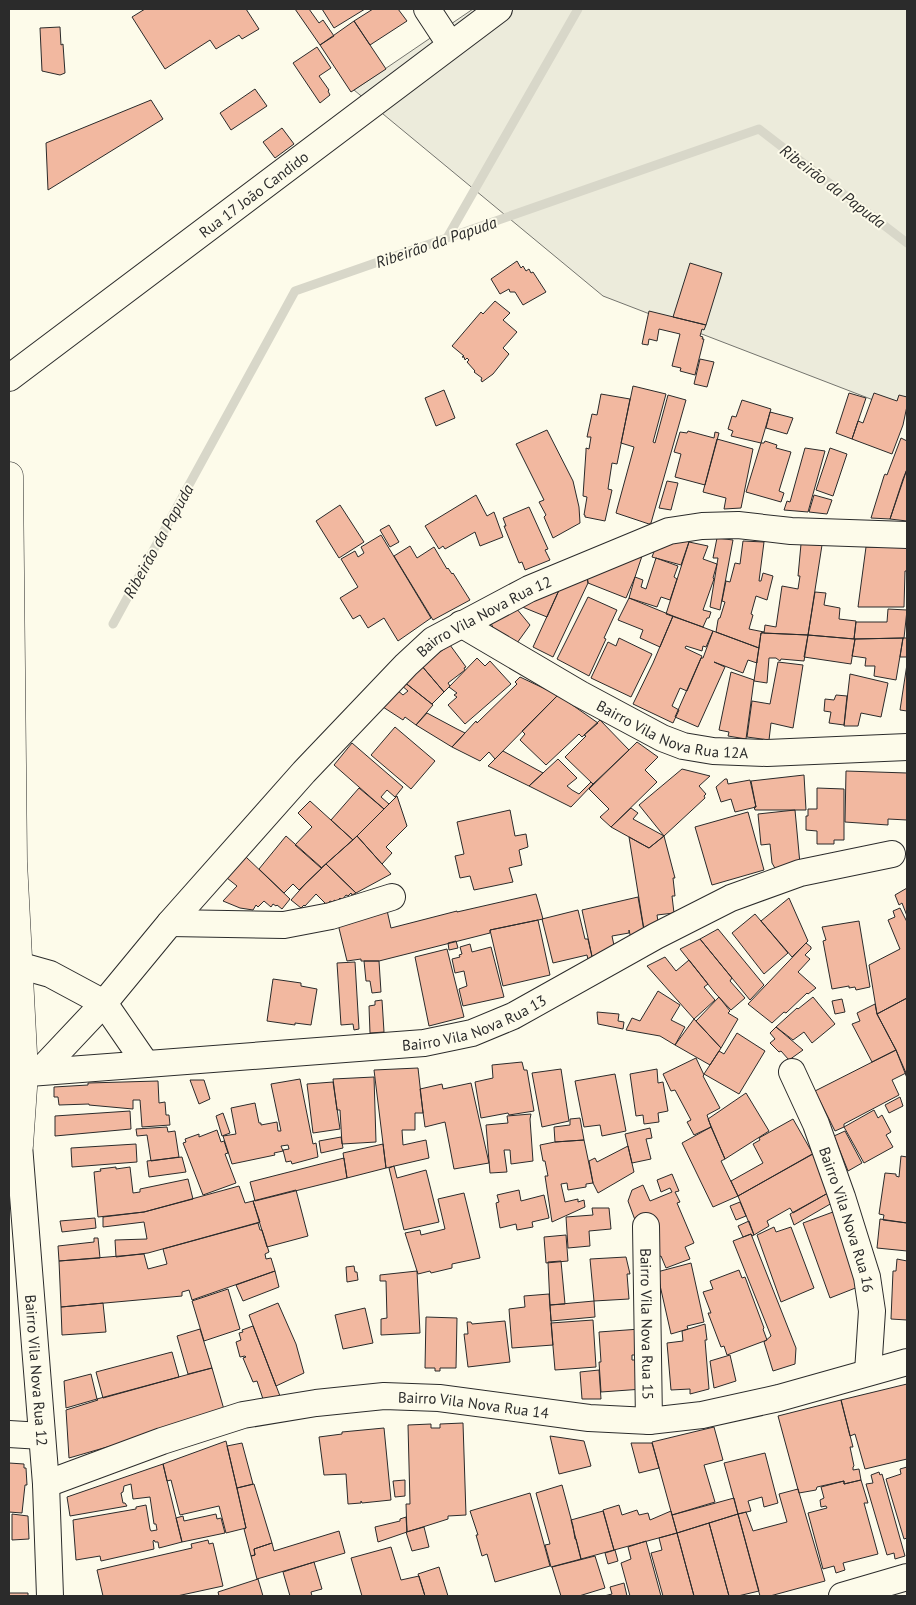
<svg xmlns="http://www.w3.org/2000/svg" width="916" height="1605" font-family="'PT Sans',sans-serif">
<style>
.green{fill:#ecebdb;stroke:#74746e}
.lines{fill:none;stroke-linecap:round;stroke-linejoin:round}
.stream{stroke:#d8d7c9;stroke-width:9}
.building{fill:#f2b8a0;stroke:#2b2b2b}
.street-casing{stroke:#2b2b2b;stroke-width:28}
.secondary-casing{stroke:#2b2b2b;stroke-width:29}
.street{stroke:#fdfbea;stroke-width:26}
.secondary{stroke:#fdfbea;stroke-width:28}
.labels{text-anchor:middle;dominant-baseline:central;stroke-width:4;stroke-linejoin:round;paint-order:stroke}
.street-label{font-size:15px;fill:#2b2b2b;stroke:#fdfbea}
.water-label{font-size:16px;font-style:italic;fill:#2b2b2b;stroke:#fdfbea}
</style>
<rect width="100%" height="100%" fill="#fdfbea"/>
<path class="green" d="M473 9H907V413L603 296 354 90Z"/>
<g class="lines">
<path class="stream" d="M447 238 578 9
M113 624 295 291 759 129 907 243"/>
</g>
<path class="building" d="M145 9H246L259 29 242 39 239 35 216 49 210 40 165 69 132 17Z
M295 9H309L319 23 323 20 334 36 320 45Z
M322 9H365L334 28Z
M373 9H398L407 21 370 45 354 21Z
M354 21 386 69 351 92 320 45Z
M60 27 61 45 63 44 65 73 60 75 42 71 40 28Z
M317 47 331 68 319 76 329 90 328 91 330 95 320 103 293 63Z
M255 89 267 106 231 130 220 113Z
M151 100 163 119 48 190 46 143Z
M282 128 294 144 275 158 263 142Z
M517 261 521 268 523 266 526 271 529 269 531 273 533 272 546 292 523 305 515 292H510L509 289 500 294 491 279Z
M690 263 722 273 706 325 673 317Z
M495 301 510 313 503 320 517 332 503 348 509 354 493 374 482 382 481 380 482 378 474 372 475 371 467 362 469 360 467 358 465 360 464 357H462L464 356 452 346 481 312 483 314Z
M649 311 706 325 704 330 702 329 700 336 703 337 702 339H704L695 375 680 371 681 368 672 366 680 334 659 329 657 341 649 339 648 345 642 344Z
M700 359 714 362 707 387 694 384Z
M633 386 666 394 653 442 655 443 668 395 686 400 651 523 649 524 616 513 634 447 621 443Z
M444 390 455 418 436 426 425 398Z
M849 393 866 398 852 439 836 433Z
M874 393 897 401 899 395 907 397V406L903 425 892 454 852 439 858 421 863 423Z
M601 394 630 399 617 464 612 463 608 489 612 490 605 521 585 517V515H584L587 497 583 496 586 451V448L589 449 591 437H587L592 414 597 415Z
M742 400 771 409 761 443 731 436 733 431 728 429 732 416 736 417Z
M770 412 793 418 787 434 766 428Z
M547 430 573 481 579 507 580 523 553 538 544 517 546 515 539 502 544 500 516 444Z
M688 431 714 438 715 432 719 433 705 485 675 477 681 454 674 452 680 432 687 433Z
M901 438 907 441V469L890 519 871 518 884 476 885 474 887 475Z
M717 439 753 449 741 508 724 509 726 498 703 492Z
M765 441 777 445 776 448 791 452 779 491 784 493 781 502 746 492 761 443H764Z
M805 448 825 451 808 512 784 510 787 501 790 502Z
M830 448 847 454 833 496 816 490Z
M907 469V521L890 519 903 479Z
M667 481 678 483 671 510 659 508Z
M476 495 487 516 494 512 503 537 480 546 475 532 445 549 443 546 439 549 425 526Z
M814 495 832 500 827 514 809 512Z
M340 505 364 542 339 558 316 521Z
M529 507 548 549 545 550 550 560 525 570 522 562 519 563 504 526H506L503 518Z
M389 525 399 542 390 547 380 530Z
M381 535 431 618 398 641 384 618 368 628 360 615 353 619 340 598 358 587 341 559 355 551 358 557 364 553 361 547Z
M691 536 681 565 652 557 655 549Z
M717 538 733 540 720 610 710 607 718 558H713Z
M743 541 764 542 759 581H761L763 573 773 576 767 600 756 596 751 614 753 615 749 629 764 632 761 633 759 648 716 632 718 620 719 618H720L725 602 722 601 726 581 730 582 735 563 740 564Z
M689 542 708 546 703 559 717 564 713 578 714 579 703 610 711 612 709 618H707L703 627 666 614Z
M801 544 822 545 808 635 764 633 765 625 776 627 782 586 798 589 800 576H798Z
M410 546 417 558 434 547 447 569 448 568 452 574 453 573 470 600 433 620 394 556Z
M866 547H907V571H905L904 607H858Z
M643 553 635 577 626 598 588 583 587 576Z
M656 558 678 566 674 577 677 579 670 600 661 597 657 607 629 598 635 577 643 580 641 587 646 589Z
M587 576 588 583 553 657 533 647 560 588Z
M560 588 547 617 520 606Z
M815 592 826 593 824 605 840 608 839 619 856 621 854 639 808 635Z
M588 597 617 610 604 638 606 639 589 676 557 659Z
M629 598 673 616 660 647 640 638 643 630 618 620Z
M516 608 530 625 517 643 494 630 491 623Z
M888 609 907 610 904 638 854 639 856 622H887Z
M673 616 713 631 706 647 703 646 702 651 686 646 685 648 702 656 687 691 680 688 672 706 679 710 673 723 633 704 653 663Z
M713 631 759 648 757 661V663L748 660 743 673 714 662 725 667 698 727 675 717 701 658H703Z
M761 633 808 635 804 661 781 659 780 661 776 658H769L767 683 754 681Z
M808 635 855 639 851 664 804 657Z
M619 638 652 654 631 697 591 678 608 642 616 646Z
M903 638H907V657H900Z
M903 638 896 680 874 676 875 666H865L866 658 852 656 855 639Z
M450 645 466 667 464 668 465 670 448 683 450 686 444 692 421 665Z
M477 658 485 666 490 661 511 684 465 724 448 705 457 697 454 695 457 693 449 687Z
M778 662 803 665 793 728 771 723 769 740 747 737 752 701 770 704Z
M907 664V711L900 710Z
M421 665 444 692 432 704 404 682Z
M731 672 754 680 746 739 728 736 729 732 719 730Z
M850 674 888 683 881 717 861 713 858 726H844Z
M520 677 558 695 495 759 489 752 480 761 452 747 476 721 477 723 517 684 515 682Z
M403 681 433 705 416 725 405 717 403 720 383 707 397 690 403 695 408 691 401 685Z
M558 695 598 723 582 737 579 734 546 765 520 740 525 734 522 731Z
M836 695 847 696 844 725 829 723 831 712 824 711 825 699 834 700Z
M427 713 457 729 465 733 452 747 416 725Z
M600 720 629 750 593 784 565 757 586 736 584 735Z
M395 727 435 761 411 789 371 755Z
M637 742 658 757 645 770 657 782 611 827 600 817 609 809 589 789Z
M352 743 403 787 395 797 387 790 381 797 389 804 384 809 334 765Z
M503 751 543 773 529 786 488 766Z
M558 759 577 778 567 786 572 790 579 794 591 782 593 784 571 807 529 786Z
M682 769 710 776 699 786 706 794 704 796 705 798 664 836 639 805Z
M846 771 907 773V820L888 819V825L845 822Z
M804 775 806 810H755L754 807H756L751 781Z
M725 779H727L728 784 750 780 756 807 735 812 731 799 721 802 716 787Z
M359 788 384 809 353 840 331 820Z
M817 788 844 789V840H834V844H817V831L806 830V816H808V809H817Z
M397 796 407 826 386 847 392 853 382 864 357 836Z
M310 801 353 840 321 868 295 845 312 827 298 813Z
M631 808 638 813 633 819 664 836 649 848 611 827Z
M510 810 515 836 526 834 528 847 519 850 522 865 509 868 513 882 474 890 470 876 460 878 455 856 464 854 457 822Z
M795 810 800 864 776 870 772 863 770 844 761 845 758 814Z
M748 812 764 870 712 885 695 827Z
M286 836 322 868 299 890 293 884 284 893 259 869Z
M357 836 391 874 356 893 326 864Z
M664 836 675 878H673L675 896H672L674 913 657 915 659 928 645 936 629 837 649 848Z
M246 857 290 899 282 909 277 905 276 906 273 904 271 907 264 901 258 907 256 905 253 910 240 908 223 901 237 886 227 878Z
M326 864 356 893 352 895 351 893 348 896 346 895 342 900 340 898 336 902 335 900 332 902 330 901 327 905 316 894 305 906 304 905 301 908 291 900 306 883Z
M907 888V916L902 903 899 905 895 895Z
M536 894 543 919 490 930V933L379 961H361V959L347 961 337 920 386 906 391 928 457 911V912Z
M638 897 645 936 631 939 629 930V933L612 936 615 950 593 961 582 910Z
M789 898 808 941 792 957 761 921Z
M900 908 907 922V998L877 1014 869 965 900 949 888 920 895 917 893 911Z
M578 910 585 939H588L593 961 589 964 587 955 553 963 542 919Z
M755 914 788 953 764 974 732 933Z
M538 920 550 975 503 986 490 930Z
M859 921 870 987 856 990 855 987 849 988V986L832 989 823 941 826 940 822 927Z
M718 929 764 985 750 1000 700 939Z
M700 939 732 978 730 981 745 998 731 1010 715 993 680 949Z
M456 941 458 948 449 950 448 943Z
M806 943 811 947V949L805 955 810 959 798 972 816 988 808 994 807 993 786 1013 784 1012 772 1023 748 1004Z
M470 944 472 952 491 947 504 997 463 1006 459 989 467 986 464 971 455 973 452 959 460 957 459 955 462 954 460 947Z
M447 949 464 1017 429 1026 415 957Z
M665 957 676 971 689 960 708 984 704 987 715 1000 694 1019 647 966Z
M364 961H379L381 992 372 993 370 981H366Z
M355 962 359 1029 354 1030 353 1024 341 1025 337 963Z
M273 979 301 983V986L317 989 311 1025 295 1023V1025L267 1021Z
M658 991 680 1005 671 1020 685 1027 675 1045 660 1036 626 1030 632 1018 640 1021Z
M719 997 730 1011 728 1013 738 1019 721 1048 696 1021Z
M813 997 835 1024 812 1043 804 1032 793 1040 776 1027 797 1008 798 1009Z
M907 998V1078L896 1050 877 1014Z
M842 999 845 1012 835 1014 832 1001Z
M382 1000 384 1032 370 1033 369 1006 375 1005V1001Z
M875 1004 877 1014 896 1050 872 1062 852 1024 860 1021 857 1013Z
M597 1012 619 1014 618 1021 624 1022 623 1029 598 1024Z
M694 1019 721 1048 710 1065 675 1045Z
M776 1027 803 1050 789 1060 781 1051 779 1052 770 1043 775 1039 770 1033Z
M737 1033 765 1051 739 1094 704 1074 719 1051 724 1054Z
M896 1050 906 1073 892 1080 899 1095 844 1124V1127L835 1131 815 1091Z
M696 1058 704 1075 703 1076 720 1108 707 1115 711 1127 694 1135 687 1122 691 1120 675 1090 671 1091 663 1074Z
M522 1062 524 1070H527L534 1111 509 1115 508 1113 481 1118 475 1082 493 1078 492 1065Z
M418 1068 423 1113H415V1130H402L403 1145 426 1140 429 1158 386 1168 374 1070Z
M561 1069 569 1121 542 1127 532 1073Z
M657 1069 658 1083 663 1082 668 1111 658 1113 659 1122 644 1124 643 1115 636 1116 630 1074Z
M615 1074 626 1131 602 1136 600 1125 584 1127 575 1081Z
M374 1077 376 1142 342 1144 340 1110H337L333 1079Z
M300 1079 313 1144 316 1143 318 1157 292 1164 291 1161 286 1162 283 1150 289 1149 288 1145 281 1146 283 1151 274 1153 275 1155 232 1164 223 1136 236 1134 231 1108 255 1103 259 1123H261V1125L277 1122 278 1131H281L271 1084Z
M190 1080H204L210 1099 199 1104Z
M158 1081 159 1103 165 1102 166 1115H169L170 1125 142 1127 140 1100H133V1109L89 1105V1104L59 1105 58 1097H54V1087L88 1085V1083Z
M333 1082 340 1129 313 1133 307 1084Z
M471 1083 489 1163 454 1169 445 1122 425 1127 420 1089 442 1084 443 1089Z
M746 1093 769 1131 725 1159 708 1119Z
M900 1097 903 1106 889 1113 885 1105Z
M874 1110 878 1118 882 1115 891 1132 886 1135 893 1147 864 1163 844 1127Z
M130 1111 131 1129 55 1136V1116Z
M223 1113 230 1133 222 1136 216 1116Z
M531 1114 530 1119 533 1161 511 1164 510 1150H504L507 1172 490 1173 486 1125 508 1123 507 1116Z
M580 1118 584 1140 555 1142 554 1127 570 1125V1119Z
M793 1119 813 1154 738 1196 731 1181 763 1163 753 1144 760 1140 759 1138Z
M167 1127 168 1132 175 1131 179 1157 151 1161 147 1135 137 1136 136 1129Z
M711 1127 725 1159 721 1161 738 1196 713 1207 682 1143Z
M650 1128 652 1138 646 1139 651 1159 632 1163 625 1134Z
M217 1130 221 1142 224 1141 228 1153 225 1154 236 1183 203 1195 183 1143 186 1142 185 1139 199 1134V1137Z
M845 1131 862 1163 848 1171 834 1136Z
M341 1137 343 1148 321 1153 319 1141Z
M584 1140 593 1183 586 1184V1187L568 1190 567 1183 561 1184 565 1202 578 1199V1202L584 1200 585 1207 552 1222 545 1176H548L545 1161H543L540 1145 555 1142Z
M136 1144 137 1162 72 1167 71 1148Z
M383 1144 386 1168 347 1178 343 1153Z
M628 1146 634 1172 598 1193 593 1183 589 1161 595 1158 597 1162Z
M814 1153 828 1193 793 1213 790 1208 767 1221 769 1226 754 1235 738 1196Z
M901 1156 907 1157V1223L883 1220 884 1215 879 1214 885 1173 896 1174V1176L899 1177Z
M182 1157 186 1172 149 1177 147 1161Z
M344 1158 347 1178 255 1201 250 1182Z
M394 1166 397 1178 426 1170 439 1222 404 1230 389 1168Z
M116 1167V1169L130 1167 133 1193 140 1192V1189L188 1179 193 1199 144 1212 98 1217 94 1172 101 1171 100 1169Z
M672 1174 679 1191 675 1192 680 1202 677 1203 694 1243 685 1247 690 1259 666 1268 661 1256 656 1258 635 1220 628 1201 632 1190 643 1185 650 1201 672 1192 670 1188 661 1192 657 1180Z
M239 1186 245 1203 253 1201 260 1222 148 1253 116 1257 115 1240 147 1239 144 1222 103 1227V1217L144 1212Z
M296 1190 308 1236 267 1247 253 1201Z
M519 1190 521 1201 544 1195 549 1218 532 1222 533 1227 517 1230 516 1224 500 1228 496 1203 499 1202 497 1195Z
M464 1193 480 1258 452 1264V1268L431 1273 430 1271 418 1274 405 1233 420 1230 421 1235 445 1229 438 1199Z
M828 1193 832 1203 794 1225 790 1214Z
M740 1202 746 1216 736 1220 730 1206Z
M592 1208H609L611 1229 589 1231 590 1246 568 1248 566 1217 593 1215Z
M833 1212 858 1287 830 1298 803 1223Z
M95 1218 96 1228 62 1232 60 1221Z
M880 1219 907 1223V1251L877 1248Z
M749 1221 754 1235 752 1236 751 1234 743 1237 738 1226Z
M258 1223 260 1230H262L269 1252 265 1254 266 1259 271 1258 275 1271 192 1300 189 1290 182 1292V1296L61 1307 59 1261 144 1254 148 1269 167 1264 163 1249Z
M774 1227 776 1232 791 1227 814 1288 781 1302 757 1235Z
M751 1234 796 1348 795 1364 773 1371 764 1342 771 1336 733 1241Z
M566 1235 568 1261 546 1263 544 1237Z
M94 1238H98L100 1258 59 1261 58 1246 94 1242Z
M626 1257 630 1274H627L629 1299 594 1301 590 1259Z
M897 1259 907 1261V1320L891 1319 893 1271H896Z
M561 1261 565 1304 550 1305 548 1262Z
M691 1263 704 1322 687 1326 688 1329 671 1334 657 1272Z
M354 1266 355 1272H357L358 1280 347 1282 346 1267Z
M739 1270 742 1278 745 1277 764 1328 763 1329 767 1340 727 1355 724 1346 721 1347 708 1313H711L703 1292 713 1289 710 1281Z
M275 1271 279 1287 243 1301 236 1285Z
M417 1271 420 1333 381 1335V1319L387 1318 386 1281H380V1275Z
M228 1289 240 1329 204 1341 192 1301Z
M549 1294 553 1345 512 1348 509 1309 525 1307 524 1296Z
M594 1301 595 1317 551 1321 550 1305Z
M103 1303 106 1332 62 1335 61 1307Z
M278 1303 296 1344 304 1373 276 1386 249 1315Z
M365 1308 373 1343 343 1349 335 1315Z
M426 1317 457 1318 456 1368H440V1371H435V1368H425Z
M593 1320 596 1367 555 1370 551 1323Z
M505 1321 510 1362 468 1367 464 1334H468L467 1322H471L472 1324Z
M705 1324 707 1340H705L709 1389 690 1394V1389L671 1390 667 1343 683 1341 682 1331Z
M253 1326 280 1396 263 1399 257 1381 253 1382 243 1358 246 1357 245 1356 240 1357 236 1342 241 1340 239 1333 243 1332 242 1330Z
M200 1329 212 1368 188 1374 177 1336Z
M640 1329 641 1355H632V1360H641L643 1389 601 1392 599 1362H601L599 1332Z
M172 1352 179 1377 103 1398 96 1372Z
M730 1355 736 1381 714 1388 710 1361Z
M212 1368 225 1413 69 1458 66 1410 98 1400 97 1399Z
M599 1370 601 1399H582L580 1372Z
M91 1374 97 1399 66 1408 64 1381Z
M907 1384V1459L865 1469 855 1434 850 1436 841 1400Z
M841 1400 853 1447H850L854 1466 853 1467V1470L859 1469 861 1480 844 1484V1481L817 1487 816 1490 799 1493 778 1416Z
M463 1423 466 1515 448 1516V1519L407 1532 406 1504H410L408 1425 431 1424V1428H440V1424Z
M714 1427 723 1460 704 1465 715 1502 672 1515 652 1442Z
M384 1428 391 1500 362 1503 361 1501V1503L348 1504 346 1474 324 1475 319 1437 342 1434V1432Z
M550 1436 584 1441 591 1466 559 1474Z
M226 1441 246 1528 226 1533 219 1506 180 1515 171 1480 167 1481 163 1464Z
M242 1443 253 1484 237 1488 227 1446Z
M631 1443H652L659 1468 639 1473Z
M765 1453 778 1503 764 1507 762 1497 748 1501 751 1511 738 1514 724 1463Z
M9 1463 24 1464V1468H26L27 1485H25L22 1513 9 1512Z
M163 1464 182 1542 159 1548 158 1542H155L154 1540 153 1541 154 1549 101 1561 100 1556 76 1560 73 1520 136 1509V1507L146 1505 150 1529 151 1531 157 1530 156 1524H154L150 1497 133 1499 131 1484 124 1486 123 1492 121 1493 123 1503H125L127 1506 70 1516 67 1497Z
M907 1467V1538L904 1539 886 1479 901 1474 900 1469Z
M879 1472 880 1475 882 1474 905 1556 895 1559 894 1553 887 1555 866 1484 873 1483 871 1475Z
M405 1480V1496L395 1497 393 1481Z
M861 1480 868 1503H864L878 1554 843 1563 845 1570 836 1573 834 1566 823 1569 808 1513 827 1508 826 1506 821 1507 820 1500 824 1498 821 1487 844 1481V1484Z
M254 1484 272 1543 254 1549 255 1555 251 1556 244 1529 246 1528 237 1488Z
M562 1485 573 1526 575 1539H576L581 1559 551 1567 545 1545 550 1544 536 1493Z
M798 1489 825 1581 770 1596H760L738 1514 746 1512 753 1531 787 1522 779 1494Z
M530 1493 550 1566 495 1582 487 1554 482 1556 476 1535H478L470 1511Z
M734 1498 738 1514 677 1533 672 1515Z
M619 1505 622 1515 637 1510 639 1515 648 1513 650 1520 671 1511 677 1533 614 1550 603 1510Z
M603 1511 614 1550 581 1559 571 1520Z
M12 1514 28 1516 29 1539 12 1540Z
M216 1514 217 1519 221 1518 225 1533 182 1542 176 1518 183 1516 184 1521Z
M738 1514 759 1591 738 1596H729L709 1523Z
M406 1517 407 1532 378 1542 375 1527 400 1521V1519Z
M709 1523 729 1596H694L677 1533Z
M424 1527 429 1547 412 1551 406 1532Z
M339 1531 345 1553 257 1579 251 1556 255 1555 254 1549 272 1543 274 1551Z
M677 1533 694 1596H663L651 1553 662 1550 659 1538Z
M208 1540 209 1544 213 1543 223 1586 177 1596H103L97 1570 192 1548 191 1544Z
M646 1541 661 1596H630L621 1563 631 1559 628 1547Z
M391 1547 401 1580 419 1576 425 1596H362L351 1558Z
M615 1550 618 1561 608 1564 605 1553Z
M595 1556 605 1588 579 1596H561L552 1567Z
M314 1562 322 1589 311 1592 312 1596H290L283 1572Z
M439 1567 448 1596H425L418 1574Z
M258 1579 263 1596H219L218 1592Z
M624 1583 627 1596H604L612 1594 610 1587Z
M9 1593H28V1596H9Z"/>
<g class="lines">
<defs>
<g id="street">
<path d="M427 9 450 44"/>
<path id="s1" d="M9 378 499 9"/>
<path id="s2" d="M461 624 580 694 662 738 683 746 713 751 767 753 907 747"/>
<path d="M170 923 284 925 331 916 392 897"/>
<path d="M18 965 50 974 104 1003 146 1064"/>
<path id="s3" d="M39 1072 104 1003 170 923 304 772 406 665 433 640 529 589 669 531 702 526 738 525 791 531 907 535"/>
<path id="s4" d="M792 1072 816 1124 842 1197 867 1277 872 1311 868 1372"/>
<path id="s5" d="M29 1073 424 1043 472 1033 513 1016 656 936 731 898 800 873 892 854"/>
<path id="s6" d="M19 1145 46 1484 50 1596"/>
<path id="s7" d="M646 1226 649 1421"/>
<path d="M9 1434 42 1436"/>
<path id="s8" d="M46 1484 162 1441 243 1415 316 1403 384 1396 439 1398 589 1418 649 1421 702 1415 779 1398 907 1362"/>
<path d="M842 1596 907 1577"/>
</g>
<path id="secondary" d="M9 476 13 862 24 1073 19 1145 9 1165"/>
</defs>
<use href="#street" class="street-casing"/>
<use href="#secondary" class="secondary-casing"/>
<use href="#street" class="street"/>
<use href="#secondary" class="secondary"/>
</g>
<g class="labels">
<g class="street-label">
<text stroke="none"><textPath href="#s1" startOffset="306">Rua 17 João Candido</textPath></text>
<text stroke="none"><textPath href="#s3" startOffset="641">Bairro Vila Nova Rua 12</textPath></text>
<text stroke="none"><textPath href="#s2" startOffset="239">Bairro Vila Nova Rua 12A</textPath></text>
<text stroke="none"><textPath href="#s5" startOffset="450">Bairro Vila Nova Rua 13</textPath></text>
<text stroke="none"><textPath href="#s4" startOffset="158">Bairro Vila Nova Rua 16</textPath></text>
<text stroke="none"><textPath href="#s7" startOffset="98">Bairro Vila Nova Rua 15</textPath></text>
<text stroke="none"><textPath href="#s6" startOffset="226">Bairro Vila Nova Rua 12</textPath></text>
<text stroke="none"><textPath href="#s8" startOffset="441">Bairro Vila Nova Rua 14</textPath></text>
</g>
<g class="water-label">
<text transform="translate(833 186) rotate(37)">Ribeirão da Papuda</text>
<text transform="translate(436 242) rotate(-19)">Ribeirão da Papuda</text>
<text transform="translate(158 541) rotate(-61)">Ribeirão da Papuda</text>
</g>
</g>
<rect width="916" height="1605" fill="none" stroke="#2b2b2b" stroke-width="20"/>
</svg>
